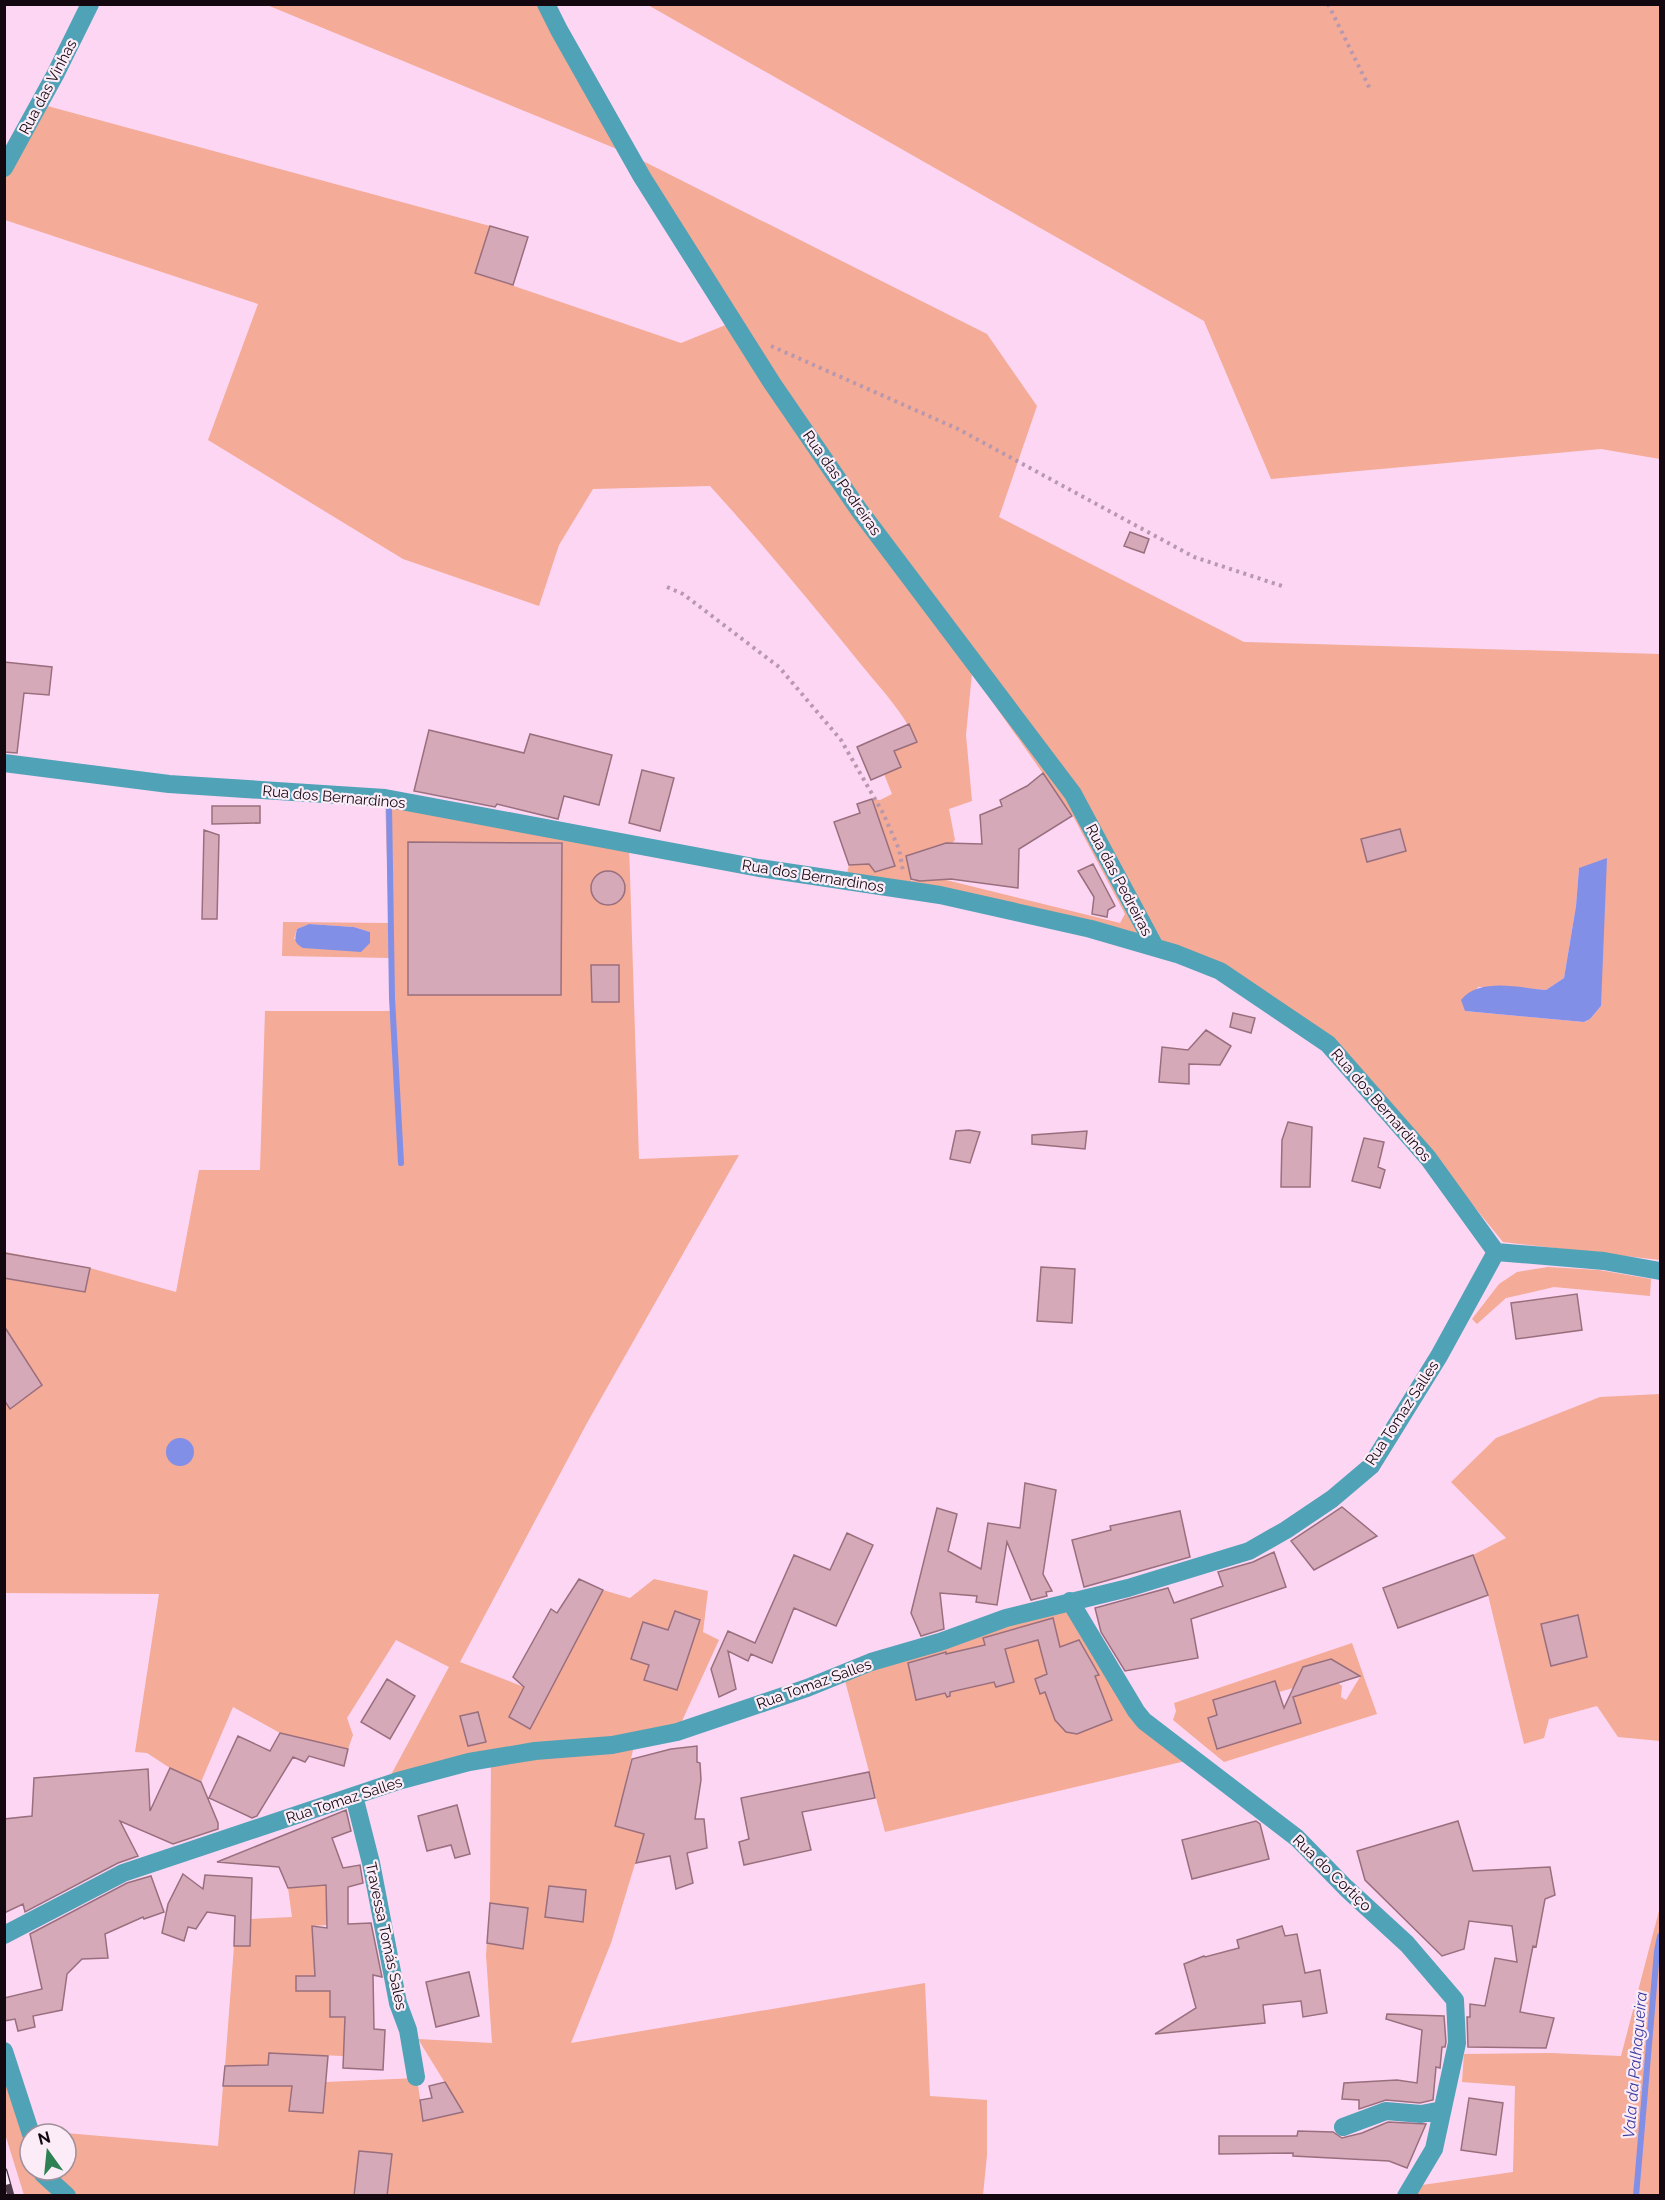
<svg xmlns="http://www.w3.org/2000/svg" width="1665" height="2200" font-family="Raleway,sans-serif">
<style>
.green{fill:#f4ab97;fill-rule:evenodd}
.water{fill:#828fe7}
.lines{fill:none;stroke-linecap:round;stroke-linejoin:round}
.stream{stroke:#828fe7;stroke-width:6}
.building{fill:#d6a9b8;stroke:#996f7e;stroke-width:1.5}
.path{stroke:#b798af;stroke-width:4;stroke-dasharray:3 4.5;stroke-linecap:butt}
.street{stroke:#50a2b7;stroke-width:18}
.rail-casing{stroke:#4e3b49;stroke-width:7}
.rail{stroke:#fcecf7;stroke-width:4.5;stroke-dasharray:14;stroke-linecap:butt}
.labels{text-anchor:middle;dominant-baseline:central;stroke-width:4.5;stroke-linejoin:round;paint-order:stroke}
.street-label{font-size:15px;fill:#130710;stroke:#fcecf7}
.water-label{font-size:16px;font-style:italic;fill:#393ba0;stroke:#fcecf7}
</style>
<rect width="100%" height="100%" fill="#fdd6f3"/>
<path class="green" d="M267 5H549L629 154 987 334 1037 406 999 517 1244 642 1660 654V1260L1503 1242 1432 1155 1328 1044 1177 954 845 881 849 865 869 864 876 872 895 866 872 799 880 800 892 794 884 774 901 767 894 751 916 741C903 710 876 684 855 657 808 599 760 541 710 486L593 489 559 545 539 606 403 559 208 440 258 304 5 220V168L40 104 490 226 476 273 681 343 733 322 629 154ZM972 673 1073 816 1125 914 1120 923 942 879 911 881 906 856 945 844 946 850 955 840 949 809 972 801 966 735ZM1400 829 1406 851 1367 862 1361 839ZM1579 868 1601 1006 1590 1019 1584 1022 1465 1011 1478 987H1512L1546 990 1564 978 1576 906Z
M648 5H1660V459L1601 449 1271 479 1204 321Z
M385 798 629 844 639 1159 739 1155 587 1423 460 1662 524 1687 509 1717 530 1729 603 1590 630 1598 654 1579 708 1591 703 1632 719 1640 677 1732 635 1741 616 1826 644 1834 611 1943 571 2043 925 1983 930 2096 987 2100V2155L983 2195H24L5 2134 4 2066 30 2130 218 2146 223 2086H292L289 2111 323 2113 326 2082 417 2078 423 2120 463 2112 418 2039 492 2043 486 1955 490 1899 491 1759 385 1786 449 1667 396 1640 347 1718 353 1735 348 1749 280 1733 233 1707 201 1782 170 1768 147 1753 135 1752 159 1594 5 1593V1252L90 1268 176 1292 199 1170H260L265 1011H392L390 958 282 956 283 922 389 923ZM408 842H562L561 995H408ZM309 924 354 927 370 932 294 939 297 929ZM619 965V1001H592L591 966ZM30 2134H66V2170H30Z
M1548 1267 1599 1270 1651 1279 1650 1296 1554 1287 1506 1298 1477 1324 1472 1319 1499 1284 1517 1272Z
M1660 1394V1741L1618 1737 1597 1706 1549 1719 1544 1738 1524 1744 1488 1595 1473 1555 1506 1538 1451 1482 1496 1438 1600 1397Z
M1070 1601 1136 1711 1194 1759 885 1832 843 1673Z
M1352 1643 1377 1714 1224 1762 1173 1720 1176 1711 1174 1703ZM1331 1659 1360 1677 1346 1700 1341 1697 1342 1686 1338 1683 1293 1697 1301 1723 1217 1748 1208 1718 1217 1715 1213 1700 1275 1681 1279 1692 1293 1688 1303 1667Z
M325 1871 327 1925 313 1926 317 1976H296V1991H330V2017L346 2018 343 2056 269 2053 268 2065 225 2066 234 1946 250 1945 251 1919 292 1917 288 1888 307 1887V1874Z
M1660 1907V2195L1409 2196 1415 2186 1513 2172 1515 2086 1462 2082 1464 2054 1551 2053 1621 2056Z"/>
<path class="water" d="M1607 858 1601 1006 1590 1019 1584 1022 1465 1011 1461 1000C1480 977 1520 988 1546 990L1564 978 1576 906 1579 868Z
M309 924 354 927 370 932V943L361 952 303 948C293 942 295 939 297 929Z
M166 1452a14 14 0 1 1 28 0a14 14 0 1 1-28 0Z"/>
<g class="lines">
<path class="stream" d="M389 805 392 998 401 1163
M1636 2196 1657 1951 1660 1936"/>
</g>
<path class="building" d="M490 226 528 237 513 285 475 273Z
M1130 532 1149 539 1144 553 1124 546Z
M4 662 52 667 49 695 24 693 17 753 4 752Z
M909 724 917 742 894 751 901 767 871 780 857 747Z
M429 730 524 753 530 734 612 755 599 805 564 796 558 819 497 804 495 807 414 791Z
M642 770 674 778 660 831 629 823Z
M1043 773 1072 816 1019 849 1018 888 951 879 920 881 911 879 906 856 946 843 982 844 980 815 1002 806 1000 800 1027 786Z
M872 799 895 866 875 872 869 864 849 865 834 822 860 813 857 804Z
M212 806H260V823L212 824Z
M1400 829 1406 851 1367 862 1361 839Z
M204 830 219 835 217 919H202Z
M408 842 562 843 561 995H408Z
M1093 864 1115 906 1108 910 1107 917 1092 914 1094 897 1078 871Z
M591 888a17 17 0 1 1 34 0a17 17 0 1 1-34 0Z
M591 965H619V1002H592Z
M1233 1013 1255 1018 1251 1033 1230 1027Z
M1206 1030 1231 1046 1220 1065 1189 1064V1084L1159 1082 1162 1047 1188 1050Z
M1288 1122 1312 1127 1310 1187H1281L1282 1140Z
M969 1130 980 1132 970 1163 950 1159 956 1131Z
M1087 1131 1085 1149 1032 1144V1135Z
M1364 1138 1384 1142 1378 1167 1385 1170 1380 1188 1352 1181Z
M4 1253 90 1268 85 1292 4 1278Z
M1041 1267 1075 1269 1072 1323 1037 1321Z
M1577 1294 1582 1330 1516 1339 1511 1303Z
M4 1326 42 1385 10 1409 4 1400Z
M1025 1483 1056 1490 1043 1574 1052 1591 1046 1592 1047 1596 1031 1600 1007 1542 997 1605 976 1602 977 1596 940 1593 944 1629 921 1636 911 1613 937 1508 957 1514 948 1551 981 1569 988 1523 1020 1528Z
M1342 1507 1377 1536 1314 1570 1291 1541Z
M1180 1511 1190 1557 1084 1587 1072 1540 1111 1530 1110 1526Z
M847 1533 873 1545 836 1626 794 1608 772 1663 751 1654 748 1661 728 1651 736 1689 719 1697 711 1669 728 1631 755 1643 794 1555 830 1570Z
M1274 1552 1286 1587 1191 1619 1198 1658 1125 1671 1101 1632 1095 1608 1168 1588 1174 1603 1223 1586 1218 1572 1253 1562Z
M1473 1555 1488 1595 1398 1628 1383 1588Z
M579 1579 603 1590 530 1729 509 1717 524 1687 513 1677 551 1609 557 1613Z
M675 1611 700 1620 677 1690 644 1680 649 1665 631 1659 643 1622 668 1630Z
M1578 1615 1587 1657 1551 1666 1541 1624Z
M1053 1618 1060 1647 1079 1640 1099 1675 1095 1676 1112 1720 1077 1734 1066 1732 1055 1720 1045 1692 1040 1694 1035 1679 1047 1674 1038 1640 1005 1649 1014 1682 996 1687 994 1682 950 1692V1696L947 1697 945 1693 916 1700 908 1663 946 1652V1654L985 1645 983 1638Z
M1331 1659 1360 1676 1293 1697 1301 1723 1217 1749 1208 1718 1217 1715 1213 1700 1275 1681 1284 1708 1303 1667Z
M387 1679 415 1696 390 1739 361 1722Z
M478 1712 486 1742 468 1746 460 1716Z
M280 1733 348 1749 344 1766 309 1756 305 1762 293 1757 257 1816 252 1818 209 1798 238 1736 270 1751Z
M697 1746V1762L700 1763 701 1780 695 1819H704L707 1848 687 1853 693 1883 676 1889 670 1856 636 1863 644 1834 615 1826 632 1759 671 1749Z
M170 1768 201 1782 218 1823V1829L173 1844 120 1821 138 1856 118 1863 25 1912 23 1904 4 1913V1819L32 1816 34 1778 148 1769 150 1811Z
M869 1772 875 1798 802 1812 811 1850 744 1865 739 1842 749 1839 741 1798Z
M457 1805 470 1854 455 1858 451 1845 427 1851 418 1816Z
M346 1810 351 1831 332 1838 343 1868 360 1865 363 1883 348 1887V1924L371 1923 382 1977 373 1975 374 2029 385 2030 383 2070 343 2068 345 2017H330V1991H296V1976H315L312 1926 327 1928 326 1885 288 1888 279 1867 217 1862Z
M1256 1821 1260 1824 1269 1859 1192 1879 1182 1840Z
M1458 1821 1473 1871 1550 1867 1555 1895 1545 1899 1536 1947 1533 1946 1520 2012 1554 2018 1546 2048 1468 2047 1467 2017H1470V2004L1485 2006 1495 1958 1517 1962 1512 1926 1469 1921 1464 1949 1442 1956 1365 1880 1357 1851Z
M183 1874 203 1889 205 1875 252 1878 250 1946H234L235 1916 207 1912 196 1929 188 1927 184 1941 162 1933 168 1904Z
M151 1876 164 1912 144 1919 143 1917 105 1934 108 1958 82 1959 67 1974 62 2010 33 2016 35 2027 18 2031 15 2019 4 2021V1998L42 1989 30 1934 127 1883Z
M549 1886 586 1890 583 1922 545 1917Z
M490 1903 528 1908 523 1949 487 1943Z
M1282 1926 1285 1936 1297 1934 1305 1973 1320 1970 1327 2013 1303 2017 1301 2001 1263 2005 1265 2023 1155 2034 1196 2008 1184 1964 1204 1956 1205 1957 1239 1948 1237 1940Z
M469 1972 479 2016 436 2027 426 1982Z
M1387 2014 1444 2016 1446 2042 1445 2047H1442L1440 2068 1436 2067 1433 2100 1420 2103 1386 2100 1359 2109V2100L1342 2099 1344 2083 1397 2080 1417 2083 1422 2030 1386 2019Z
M269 2053 328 2056 323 2113 289 2111 292 2086H223L225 2066 268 2065Z
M445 2082 463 2112 423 2121 420 2100 432 2098 429 2086Z
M1469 2098 1503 2103 1496 2155 1461 2150Z
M1388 2122 1426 2124 1407 2168 1389 2161 1293 2156V2153L1219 2154V2136H1297L1298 2131 1333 2132 1342 2138 1362 2133Z
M359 2151 392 2154 387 2196H354Z"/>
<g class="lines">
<path class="path" d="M1328 4 1370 89
M771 346 958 429 1194 557 1285 587
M667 587 683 594 779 667 841 740 883 813 899 849 903 871"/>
<path class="street" d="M546 4 559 30 642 177 772 383 859 510 1073 794 1155 947
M4 168 55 75 90 4
M4 763 169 784 385 798 759 868 940 895 1091 929 1177 954 1220 971 1328 1044 1428 1158 1496 1252
M1496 1252 1604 1261 1660 1271
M1070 1601 1136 1711 1144 1721 1297 1838 1346 1888 1407 1944 1455 2000 1457 2043 1434 2149 1406 2196
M354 1796 371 1863 398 2003 408 2030 416 2077
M4 1935 123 1873 398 1781 469 1762 535 1751 612 1745 677 1732 807 1688 871 1662 940 1642 1006 1618 1128 1588 1249 1551 1286 1530 1332 1499 1371 1466 1439 1356 1496 1252
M4 2051 31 2134
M1343 2127 1386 2111 1421 2114 1442 2110
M42 2170 43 2174 67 2196"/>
<defs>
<path id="rail" d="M4 2171 11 2196"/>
</defs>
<use href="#rail" class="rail-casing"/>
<use href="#rail" class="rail"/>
</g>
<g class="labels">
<g class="street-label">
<text transform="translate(48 87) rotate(-62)">Rua das Vinhas</text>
<text transform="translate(842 483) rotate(55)">Rua das Pedreiras</text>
<text transform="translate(334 797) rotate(5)">Rua dos Bernardinos</text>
<text transform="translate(813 876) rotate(9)">Rua dos Bernardinos</text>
<text transform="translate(1119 880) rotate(62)">Rua das Pedreiras</text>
<text transform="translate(1381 1105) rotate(49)">Rua dos Bernardinos</text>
<text transform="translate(1402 1413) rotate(-57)">Rua Tomaz Salles</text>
<text transform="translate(814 1684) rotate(-20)">Rua Tomaz Salles</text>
<text transform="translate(344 1800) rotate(-18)">Rua Tomaz Salles</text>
<text transform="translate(1332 1873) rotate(44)">Rua do Cortiço</text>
<text transform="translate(386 1936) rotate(78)">Travessa Tomás Sales</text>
</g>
<g class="water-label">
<text transform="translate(1635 2065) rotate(-85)">Vala da Palhagueira</text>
</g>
</g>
<rect width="1665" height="2200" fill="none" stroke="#130710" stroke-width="12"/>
<g transform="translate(48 2152) rotate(345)"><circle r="28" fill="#fcecf7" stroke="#9f909b" stroke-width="1.5"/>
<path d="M0-4.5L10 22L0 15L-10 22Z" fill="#2e8154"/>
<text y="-9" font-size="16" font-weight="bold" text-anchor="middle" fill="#130710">N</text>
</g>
</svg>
